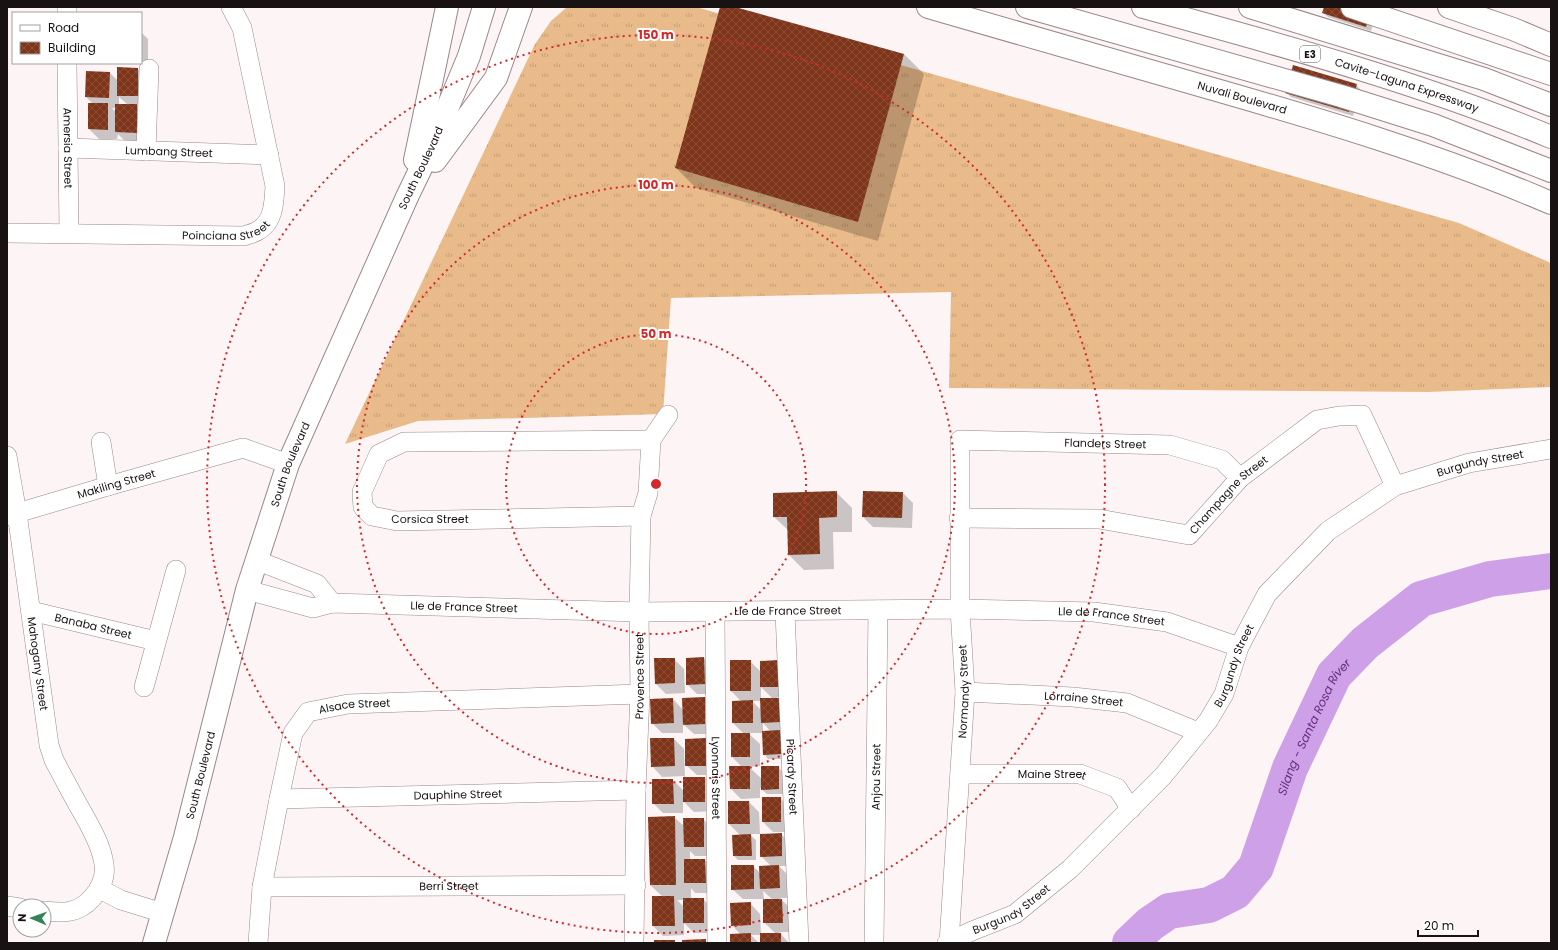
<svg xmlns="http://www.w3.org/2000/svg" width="1558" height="950" font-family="Poppins,sans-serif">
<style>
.grass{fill:url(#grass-tufts)}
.shadow{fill:#0003;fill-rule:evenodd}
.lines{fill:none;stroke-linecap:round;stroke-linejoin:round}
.river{stroke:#cea0e7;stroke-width:36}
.building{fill:url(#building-cross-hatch)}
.minor-casing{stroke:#9a8789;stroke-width:20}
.secondary-casing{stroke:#9a8789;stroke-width:24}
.motorway-casing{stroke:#9a8789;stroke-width:24}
.minor{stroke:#fff;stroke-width:19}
.secondary{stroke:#fff;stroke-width:22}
.motorway{stroke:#fff;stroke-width:22}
.ring{fill:none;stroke:#d62828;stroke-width:2;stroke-dasharray:2 4}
.labels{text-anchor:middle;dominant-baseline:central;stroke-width:4;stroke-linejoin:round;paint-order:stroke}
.shield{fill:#fff;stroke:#5e595a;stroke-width:1}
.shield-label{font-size:10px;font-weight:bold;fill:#191213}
.street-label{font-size:11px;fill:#191213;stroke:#fff}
.water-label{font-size:12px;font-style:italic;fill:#642b7e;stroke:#fff}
.centre{fill:#d62828;stroke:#fff;stroke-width:2}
.ring-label{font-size:12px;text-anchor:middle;font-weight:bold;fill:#d62828;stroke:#fff;stroke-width:4;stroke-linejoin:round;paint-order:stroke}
</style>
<defs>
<pattern id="grass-tufts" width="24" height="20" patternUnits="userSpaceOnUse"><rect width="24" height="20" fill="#e9bb8a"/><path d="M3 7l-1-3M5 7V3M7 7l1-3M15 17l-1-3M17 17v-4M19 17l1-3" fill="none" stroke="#c7a076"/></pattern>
<pattern id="building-cross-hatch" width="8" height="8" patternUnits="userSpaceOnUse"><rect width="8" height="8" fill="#7f3519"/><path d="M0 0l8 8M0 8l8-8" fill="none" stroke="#8b4f39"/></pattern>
</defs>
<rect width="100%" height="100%" fill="#fdf5f5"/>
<path class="grass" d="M567 7H696L1459 223 1551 263V387L1428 392 949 388 951 292 671 298 663 414 418 421 345 444 535 44 551 21Z"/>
<path class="shadow" d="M721 7H731L904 54 924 74 878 241 696 188 676 168Z
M1325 7H1378L1371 31 1328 17 1323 13Z
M141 32 148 39V61H141Z
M138 69 148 79 147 106 137 105 147 115 146 142H126L118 134 117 139H99L89 129 93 104 86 97 110 73 118 81ZM119 97 128 105H119ZM112 108H116V112Z
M1356 85 1361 90 1353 116 1291 97 1286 92Z
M836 492 852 508V532H833L834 569 804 570 789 555V531L774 517Z
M903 493 913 503 912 528 873 527 863 517Z
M704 658 714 668V694H697L687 684V659Z
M674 659 684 669 685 693 666 694 656 684Z
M750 661 761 672V662L790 696 777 697 789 709 786 759H768L764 754 763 733H748L760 744V766L749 767 762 779 778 767 783 772V794H767L760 788V798L741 799 731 789 742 767 732 757 744 734 733 723 742 702 731 691ZM761 687 773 699H761ZM752 701H761L762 711ZM763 723 771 732H763Z
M705 698 715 708V734H694L683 724V733H662L652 723 673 699 683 710Z
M674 739 684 749 685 778H704L714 788 715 811 694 812 683 801V813H663L653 803 673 780 684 791V776L662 777 652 766Z
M706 739 716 750 717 775H697L686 765Z
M763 798H780L790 808 791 832H773L763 822Z
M729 802H749L759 812 760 834H749L756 840V860H738L734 856 741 836 729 824Z
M674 817 685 827 703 819 713 829 714 856H695L690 851V860H705L715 870 716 893H695L691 888V899H703L713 909 714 933H694L684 923V935L663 936 653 926 663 897 650 885ZM677 900H684V907Z
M781 834 791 844 792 866H779L789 876 790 898H780L792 910V932H779L789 943H761V935H751L759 943H731L741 935 732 925 750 903 760 914 761 934H776L764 922 773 900 763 891 764 899H743L732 889 753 866 760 873 771 866 761 856Z"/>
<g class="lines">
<path class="river" id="s1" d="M1130 943 1150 924 1169 911 1209 905 1235 892 1256 867 1290 768 1334 675 1365 643 1421 599 1490 579 1551 571"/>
</g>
<path class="building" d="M720 7H735L904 54 858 222 675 168Z
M1324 7H1372L1366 27 1322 13Z
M1293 65 1357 84 1349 112 1285 93Z
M117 67 138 68V96H117Z
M86 71 110 72 109 98 85 97Z
M88 103H108V130L88 129Z
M115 104H137V133L115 132Z
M837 491V517L819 518 820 554 788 555 787 517H773V493Z
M863 491 903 492 902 518 862 517Z
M704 657 705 684 686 685V658Z
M654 658H675V683L655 684Z
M730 660H751V691H730Z
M779 660 780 687H760V661Z
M705 697V724L683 725 682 698Z
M673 698 674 723 651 724 650 699Z
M760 698H780V722L761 723Z
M753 700V723H732V701Z
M781 730V754L763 755 762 731Z
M731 733H750V757H731Z
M650 738H674L675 766 651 767Z
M706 738 707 766H685V739Z
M729 766H750V789H730Z
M761 766H779V789L761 790Z
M683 777H705V802H683Z
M652 779H673L674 804H652Z
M762 797H781V822H762Z
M728 801H749L750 824H728Z
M675 816 676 885H650L648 817Z
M683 818H704V847H684Z
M782 833V856L760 857V834Z
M751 834 752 856H733L732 835Z
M684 859H705L706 883H684Z
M731 865H754V889L731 890Z
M779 865 780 888 760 889 759 866Z
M652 896H674L675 926H652Z
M683 898H704V923H683Z
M763 899H782L783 923H763Z
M751 902V925L731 926 730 903Z
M751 933V943H730V934Z
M760 933H781V943H760Z
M706 939V943H682V940Z
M654 940H675V943H654Z"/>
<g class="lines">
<defs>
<g id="minor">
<path d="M67 7V13"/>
<path id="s2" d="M67 63 69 233"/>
<path id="s3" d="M68 148 269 155"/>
<path d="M146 151 149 69"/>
<path id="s4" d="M7 233 244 236C249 234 255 233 259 230 274 221 274 202 275 186L242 28 231 7"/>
<path d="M101 442 108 486"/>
<path id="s5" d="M7 456 17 513 49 745 54 760C64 779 74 798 85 817 92 830 100 844 103 859 107 874 102 887 92 898 78 914 63 913 44 911"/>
<path id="s6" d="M7 516 108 486 243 448 288 464"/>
<path d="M641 516 397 521 372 516 363 507 362 492 379 454 404 442 651 440"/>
<path id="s7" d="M959 518 1099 519 1189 535 1240 478 1317 420 1339 416 1362 415 1395 486"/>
<path d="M256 560 317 584 332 603"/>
<path id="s8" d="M247 590 313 608 332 603 639 612 960 609 1094 612 1167 622 1239 647"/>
<path id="s9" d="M31 611 156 641"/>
<path id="s10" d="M715 612 717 943"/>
<path id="s11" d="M785 612 799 943"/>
<path d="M144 687 176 570"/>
<path id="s12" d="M965 692 1073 697 1127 703 1198 732"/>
<path id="s13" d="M960 774H1080L1117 788 1131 809"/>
<path id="s14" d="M279 799 636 790"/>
<path id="s15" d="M262 887 636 885"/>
<path d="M100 889 121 900 163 913"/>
<path d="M7 906 20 908"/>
<path id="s16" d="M258 943 262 887 279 799 293 733 308 712 348 704 640 694"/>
<path id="s17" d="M634 943 636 790 640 694 639 612 641 516 648 493 651 440 668 415"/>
<path id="s18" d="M874 943 878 610"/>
<path id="s19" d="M947 943 972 931 1015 914 1070 869 1163 776 1208 721 1224 694 1239 647 1267 594 1328 531 1395 486 1469 463 1551 449"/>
<path id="s20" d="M949 943 965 692 960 609V440L1170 445 1222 460 1240 478"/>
</g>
<g id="secondary">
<path id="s21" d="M928 7C1018 33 1109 59 1199 85 1318 119 1437 154 1551 203"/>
<path d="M1449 7 1513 29 1551 45"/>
<path d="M415 160 447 7"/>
<path d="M435 161 496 78 521 7"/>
<path id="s22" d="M154 943 185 837 247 590 288 464 407 197 433 143 469 56 484 7"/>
</g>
<g id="motorway">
<path d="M1027 7 1341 96 1433 125 1551 171"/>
<path id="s23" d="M1143 7C1281 45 1419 82 1551 137"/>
<path d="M1250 7 1484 79 1551 105"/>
<path d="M1352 7 1551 74"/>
</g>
</defs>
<use href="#minor" class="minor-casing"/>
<use href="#secondary" class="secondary-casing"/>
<use href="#motorway" class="motorway-casing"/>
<use href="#minor" class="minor"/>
<use href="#secondary" class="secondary"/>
<use href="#motorway" class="motorway"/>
</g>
<g class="ring">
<circle cx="656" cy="484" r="150"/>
<circle cx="656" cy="484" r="299"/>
<circle cx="656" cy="484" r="449"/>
</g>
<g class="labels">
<rect class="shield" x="1300" y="46" width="20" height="16" rx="3"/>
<g class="shield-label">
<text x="1310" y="54">E3</text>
</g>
<g class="street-label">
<text stroke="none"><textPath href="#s23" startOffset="275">Cavite–Laguna Expressway</textPath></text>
<text stroke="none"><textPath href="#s21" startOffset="327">Nuvali Boulevard</textPath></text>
<text stroke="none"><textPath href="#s2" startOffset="85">Amersia Street</textPath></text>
<text stroke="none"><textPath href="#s3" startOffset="101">Lumbang Street</textPath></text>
<text stroke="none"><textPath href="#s22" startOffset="822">South Boulevard</textPath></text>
<text stroke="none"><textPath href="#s4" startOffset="220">Poinciana Street</textPath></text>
<text stroke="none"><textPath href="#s20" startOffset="649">Flanders Street</textPath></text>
<text stroke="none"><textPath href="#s19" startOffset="745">Burgundy Street</textPath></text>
<text stroke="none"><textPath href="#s22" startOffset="498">South Boulevard</textPath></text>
<text stroke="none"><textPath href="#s6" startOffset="114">Makiling Street</textPath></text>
<text stroke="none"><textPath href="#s7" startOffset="288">Champagne Street</textPath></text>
<text x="430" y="519">Corsica Street</text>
<text stroke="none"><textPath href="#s8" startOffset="220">Lle de France Street</textPath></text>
<text stroke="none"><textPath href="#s8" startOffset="544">Lle de France Street</textPath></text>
<text stroke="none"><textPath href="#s8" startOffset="868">Lle de France Street</textPath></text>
<text stroke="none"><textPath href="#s9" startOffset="64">Banaba Street</textPath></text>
<text stroke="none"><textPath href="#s5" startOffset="210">Mahogany Street</textPath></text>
<text stroke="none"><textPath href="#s19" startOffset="409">Burgundy Street</textPath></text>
<text stroke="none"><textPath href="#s17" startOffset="267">Provence Street</textPath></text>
<text stroke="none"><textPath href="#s20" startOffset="252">Normandy Street</textPath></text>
<text stroke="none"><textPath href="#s12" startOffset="119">Lorraine Street</textPath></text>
<text stroke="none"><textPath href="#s16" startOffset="286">Alsace Street</textPath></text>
<text stroke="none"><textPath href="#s22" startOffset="174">South Boulevard</textPath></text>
<text stroke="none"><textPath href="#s13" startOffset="92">Maine Street</textPath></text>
<text stroke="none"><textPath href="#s11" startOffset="165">Picardy Street</textPath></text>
<text stroke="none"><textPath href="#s18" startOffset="166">Anjou Street</textPath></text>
<text stroke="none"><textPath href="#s10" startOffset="166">Lyonnais Street</textPath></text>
<text stroke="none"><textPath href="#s14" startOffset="179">Dauphine Street</textPath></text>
<text stroke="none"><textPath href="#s15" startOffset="187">Berri Street</textPath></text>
<text stroke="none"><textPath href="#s19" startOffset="73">Burgundy Street</textPath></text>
</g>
<g class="water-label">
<text stroke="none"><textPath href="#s1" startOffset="305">Silang - Santa Rosa River</textPath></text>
</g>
</g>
<circle cx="656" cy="484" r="6" class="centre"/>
<g class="ring-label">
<text x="656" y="39">150 m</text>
<text x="656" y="189">100 m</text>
<text x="656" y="338">50 m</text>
</g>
<rect width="1558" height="950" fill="none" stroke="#191213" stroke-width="16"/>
<rect x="12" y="12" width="130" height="52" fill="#ffffff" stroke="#a3a0a1"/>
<rect x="20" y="25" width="20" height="6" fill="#ffffff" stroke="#a3a0a1"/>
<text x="48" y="32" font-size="12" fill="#191213">Road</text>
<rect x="20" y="42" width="20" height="12" fill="url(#building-cross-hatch)" stroke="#a3a0a1"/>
<text x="48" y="52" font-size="12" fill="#191213">Building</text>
<g transform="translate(32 918) rotate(272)"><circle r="19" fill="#ffffff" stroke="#a3a0a1"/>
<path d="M0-3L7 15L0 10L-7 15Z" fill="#338456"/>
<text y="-6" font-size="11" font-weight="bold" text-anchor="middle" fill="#191213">N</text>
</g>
<path d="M1418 930v6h60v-6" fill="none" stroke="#191213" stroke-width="2"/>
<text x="1424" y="930" font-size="12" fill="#191213" stroke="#ffffff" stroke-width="3" paint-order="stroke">20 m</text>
</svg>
